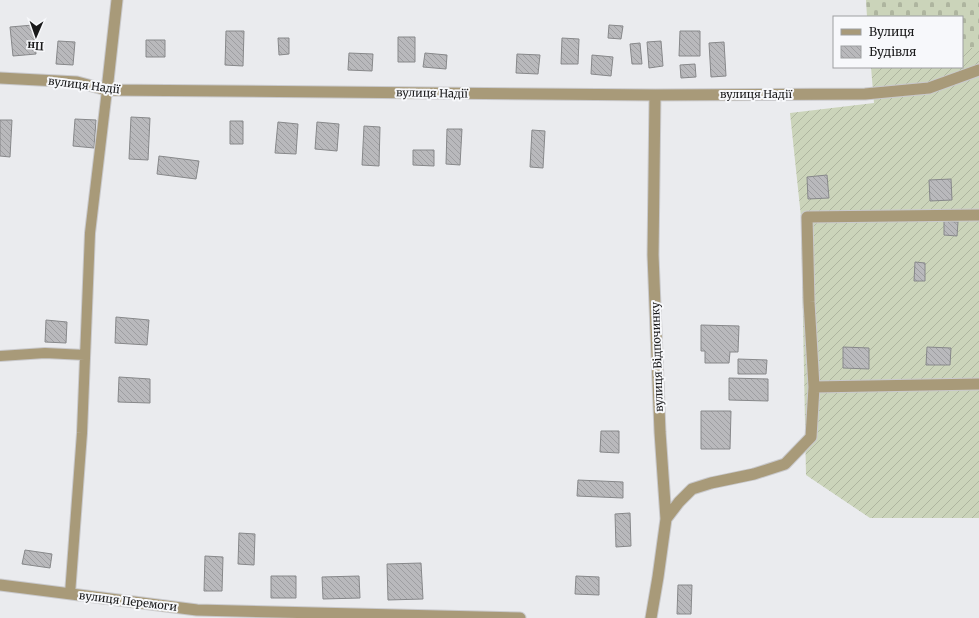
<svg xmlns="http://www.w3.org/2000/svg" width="979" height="618" font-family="Merriweather,serif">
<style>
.cemetery{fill:url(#cemetery-stones)}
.garden{fill:url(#garden-furrows)}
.building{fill:url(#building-back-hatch);stroke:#87888a}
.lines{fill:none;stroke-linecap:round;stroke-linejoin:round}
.service-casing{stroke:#c9c9cc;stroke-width:12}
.minor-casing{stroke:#c9c9cc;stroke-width:13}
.service{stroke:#a89a79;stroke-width:10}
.minor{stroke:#a89a79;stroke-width:11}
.labels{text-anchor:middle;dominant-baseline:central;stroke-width:4;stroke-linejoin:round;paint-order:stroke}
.street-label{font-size:11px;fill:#19191a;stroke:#f7f8fb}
</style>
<defs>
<pattern id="cemetery-stones" width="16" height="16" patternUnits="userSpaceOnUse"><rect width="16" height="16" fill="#cbd4ba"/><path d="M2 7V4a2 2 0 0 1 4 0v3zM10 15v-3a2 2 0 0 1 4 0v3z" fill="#aeb59f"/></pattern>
<pattern id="garden-furrows" width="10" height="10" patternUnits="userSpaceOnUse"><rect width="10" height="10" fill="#cbd4ba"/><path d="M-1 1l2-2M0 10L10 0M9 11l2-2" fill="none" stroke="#aeb59f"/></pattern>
<pattern id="building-back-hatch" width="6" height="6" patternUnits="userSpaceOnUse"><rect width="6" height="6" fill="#b9b9bc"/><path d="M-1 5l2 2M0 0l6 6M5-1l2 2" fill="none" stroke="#9e9ea1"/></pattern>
</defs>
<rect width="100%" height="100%" fill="#eaebee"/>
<path class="cemetery" d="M866 0H979V48H962V17H867Z"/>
<path class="garden" d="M962 48H979V518H870L806 475 801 217 790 113 874 103 871 67H962Z"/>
<path class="building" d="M33 25 36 54 13 56 10 27Z
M609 25 623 26 621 39 608 38Z
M226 31H244L243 66 225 65Z
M680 31H700V56H679Z
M398 37H415V62H398Z
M278 38H289V54L279 55Z
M562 38 579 39 578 64H561Z
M146 40H165V57H146Z
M58 41 75 42 73 65 56 64Z
M661 41 663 66 649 68 647 42Z
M724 42 726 76 711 77 709 43Z
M640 43 642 64H632L630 44Z
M349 53 373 54 372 71 348 70Z
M425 53 447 55 446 69 423 67Z
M517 54 540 55 538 74 516 73Z
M592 55 613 57 611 76 591 74Z
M695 64 696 77 681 78 680 65Z
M131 117 150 118 148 160 129 159Z
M75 119 96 120 94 148 73 146Z
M0 120H12L10 157 0 156Z
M230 121H243V144H230Z
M278 122 298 124 296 154 275 153Z
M317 122 339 124 337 151 315 149Z
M364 126 380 127 379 166 362 165Z
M447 129H462L460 165 446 164Z
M532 130 545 131 543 168 530 167Z
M413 150H434V166L413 165Z
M159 156 199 161 196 179 157 174Z
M827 175 829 198 808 199 807 177Z
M951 179 952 200 930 201 929 180Z
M944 221 958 222 957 236 944 235Z
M915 262 925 263V281H914Z
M116 317 149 320 147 345 115 343Z
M46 320 67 322 66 343 45 342Z
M701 325 739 326 738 352H730L729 363H705V351H701Z
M843 347 869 348V369L843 368Z
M927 347 951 348 950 365H926Z
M738 359 767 360 766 374H738Z
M119 377 150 379V403L118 402Z
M729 378 768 379V401L729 400Z
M701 411H731L730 449H701Z
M601 431H619V453L600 452Z
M578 480 623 482V498L577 496Z
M630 513 631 546 616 547 615 514Z
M239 533 255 534 254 565 238 564Z
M25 550 52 554 50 568 22 564Z
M205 556 223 557 222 591H204Z
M421 563 423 599 388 600 387 564Z
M271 576H296V598H271Z
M359 576 360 598 323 599 322 577Z
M576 576 599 577V595L575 594Z
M678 585H692L691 614H677Z"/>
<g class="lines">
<defs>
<path id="service" d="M0 356 45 353 85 355
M70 594 82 433 90 233 107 90"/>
<path id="minor" d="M0 78 77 82 107 90 655 95 865 94 929 88 979 70
M107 90 117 0
M814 387 979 384
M666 519 679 502 692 489 711 483 754 474 785 464 811 437 814 387 809 302 807 217 979 215
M0 585 197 610 520 618
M651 618 658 577 666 519 660 432 653 255 655 95"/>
</defs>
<use href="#service" class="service-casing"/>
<use href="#minor" class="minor-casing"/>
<use href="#service" class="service"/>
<use href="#minor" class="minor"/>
</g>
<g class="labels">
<g class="street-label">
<text transform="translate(84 85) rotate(7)">вулиця Надії</text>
<text transform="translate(432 93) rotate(1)">вулиця Надії</text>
<text x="756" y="94">вулиця Надії</text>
<text transform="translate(657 357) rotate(-92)">вулиця Відпочинку</text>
<text transform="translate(128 601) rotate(7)">вулиця Перемоги</text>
</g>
</g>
<rect x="833" y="16" width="130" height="52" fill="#f7f8fb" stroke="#9e9fa1"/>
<rect x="841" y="29" width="20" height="6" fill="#a89a79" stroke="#9e9fa1"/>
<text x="869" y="36" font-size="12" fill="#19191a">Вулиця</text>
<rect x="841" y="46" width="20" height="12" fill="url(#building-back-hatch)" stroke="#9e9fa1"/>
<text x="869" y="56" font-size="12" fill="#19191a">Будівля</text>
<g transform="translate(36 36) rotate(182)" stroke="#f7f8fb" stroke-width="3" paint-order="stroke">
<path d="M0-3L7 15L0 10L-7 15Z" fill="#19191a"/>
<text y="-6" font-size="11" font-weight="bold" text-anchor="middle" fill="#19191a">Пн</text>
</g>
</svg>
